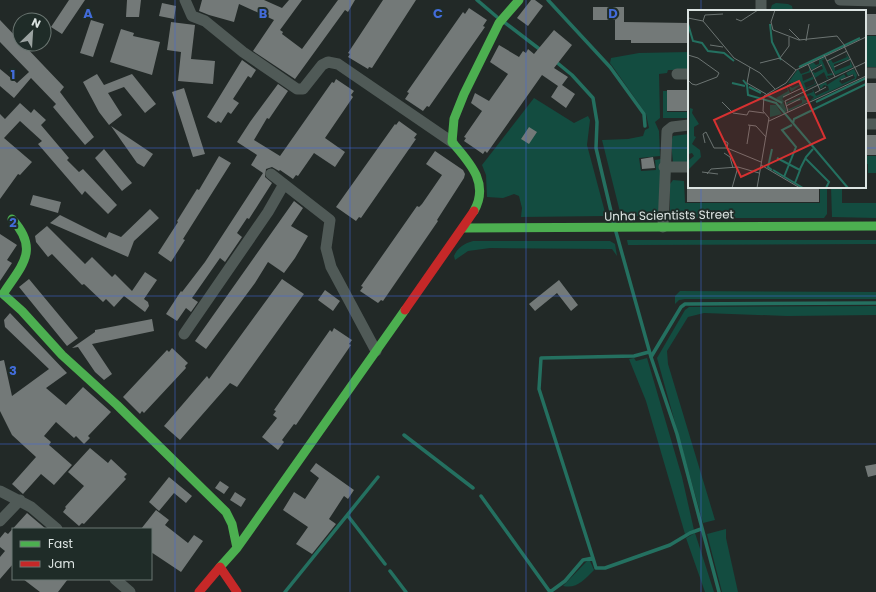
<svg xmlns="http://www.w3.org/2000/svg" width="876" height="592" font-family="Poppins,sans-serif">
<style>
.green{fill:#134c40}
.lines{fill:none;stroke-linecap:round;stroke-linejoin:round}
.stream{stroke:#247060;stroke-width:3.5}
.building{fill:#737978}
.street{stroke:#505a57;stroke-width:11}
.fast{stroke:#4caf50;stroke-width:9}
.jam{stroke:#c62828;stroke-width:9}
.grid{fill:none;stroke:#436cda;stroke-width:1;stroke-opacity:0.55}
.labels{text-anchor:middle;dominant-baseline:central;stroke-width:4;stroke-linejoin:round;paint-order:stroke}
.street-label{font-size:12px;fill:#dce4e2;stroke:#1f2c28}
.inset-river{fill:none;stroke:#247060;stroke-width:2}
.inset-road{fill:none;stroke:#6c7472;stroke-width:1}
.view{fill:#d63131;fill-opacity:0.15;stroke:#d63131;stroke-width:2}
.inset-edge{fill:none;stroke:#dce4e2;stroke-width:2}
.grid-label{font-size:13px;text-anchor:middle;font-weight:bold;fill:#436cda;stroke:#1f2c28;stroke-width:4;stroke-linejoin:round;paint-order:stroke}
</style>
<rect width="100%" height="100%" fill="#222927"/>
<path class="green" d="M776 3 788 4 792 6 793 11H770L772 5Z
M865 36H876V67H865Z
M689 52V70H668L667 73 659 74 660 118 655 122 659 131 660 156 639 158 641 171 656 170 655 160 661 159 659 213 657 216H621L602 140 628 139 643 136 645 130 649 128 646 114 613 67 610 63 611 58 639 53Z
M663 91H667V112H689V118H663Z
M534 98 574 123 588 116 590 120 587 145 606 216 521 217 522 208 519 196 514 194 503 198 487 197 486 175 482 165Z
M689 134V163L673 162 671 143 673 136Z
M865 156H876V173H868V164H865Z
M673 180 684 181 685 203H820V187H827V214L824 218H673L670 213V184Z
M831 187H842V203H876V218L832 217Z
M627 240H876V244L628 245Z
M473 241H610L615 244 617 256 612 249 490 248 468 251 455 260 454 256C457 248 465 243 473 241Z
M680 291 876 292V299H685L679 300 675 304V296Z
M876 306V315L787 316 704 313 688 317 667 351 668 364 715 520 703 523 657 358 685 310 689 307Z
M634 358 636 361 647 358 682 477 694 530 685 534 646 401 629 359Z
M726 529V538L738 592H722L707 534Z
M695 533 714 592H705L686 538Z
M588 560 590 561 594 570C584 580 577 589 563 586Z"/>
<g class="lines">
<path class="stream" d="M477 0 497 17
M548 0 610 67 644 114 645 126
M504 22 542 51
M555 61 572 75 593 98 597 122 596 148 614 224
M616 232 651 357 677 434 719 592
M651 357 681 307 685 304 876 303
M404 435 473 488
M481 496 550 592
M348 516 385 564
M593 558 596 568H605L670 545 690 533 701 529
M390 571 406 592
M285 592 378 477
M550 592 565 581 583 560 593 558 539 389 541 358 634 356 649 352"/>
</g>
<path class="building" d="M69 0H85L62 34 51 27Z
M127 0H141L139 17H126Z
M202 0H264L282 8 289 0H302L280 30 283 32 282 34 302 49 338 0H355L348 12 345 10 295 79 253 51 274 20 239 4 234 22 209 15 199 11Z
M383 0H416L372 68 369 67 368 69 348 57 350 54 348 53Z
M531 0H535L543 6 528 26 517 18Z
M162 3 176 6 174 19 159 16Z
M593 7H624V22L689 23V43H631V40H615V20H593Z
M469 8 487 20 483 26 485 27 429 107 427 106 423 111 405 99 409 93 407 92 463 12 465 14Z
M865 14H876V35H865Z
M0 20 20 41V44H23L64 87 60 92 94 137 85 145 53 107 56 104 31 78 14 98 0 86V69L17 83 29 72 0 42Z
M91 20 104 24 93 57 80 53Z
M171 22 195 25 191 59 215 61 213 84 178 81 181 52 167 50Z
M121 29 134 33 133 36 160 42 152 75 110 62Z
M554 30 572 45 554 68 568 77 562 85 575 94 566 108 551 97 558 86 542 75 487 153 485 151 483 154 464 141 466 138 464 137 482 111 471 103 475 93 489 101 508 74 490 62 499 45 519 57 523 51 526 53 528 49 534 54Z
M242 60 256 70 251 78 248 76 233 99 239 103 231 114 228 112 221 123 218 121 216 123 207 117Z
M97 74 104 85 132 74 156 104 145 113 124 87 108 93 122 115 109 125 99 112 83 82Z
M336 79 354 91 351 95 353 97 325 138 345 152 335 167 314 153 298 176 296 175 293 179 280 170 279 171 272 167 266 169 265 177 272 183 249 219 247 218 237 233 242 237 225 262 220 258 192 298 198 302 191 312 186 308 177 321 166 314 181 291 182 292 205 262 263 173 251 165 257 155 237 142 250 122 278 84 288 91 269 119 267 118 254 140 280 156 332 82 334 83Z
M865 83H876V112H865Z
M184 88 205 154 193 157 172 92Z
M667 90H689V111H667Z
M20 103 31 113 34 109 46 120 41 125 69 158 67 160 79 172 83 169 117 205 108 214 85 191 82 195 38 144 42 141 20 121 4 138 32 162 20 175 18 174 0 199V114L5 119Z
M399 121 417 134 414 138 416 139 361 218 359 217 356 221 336 207 395 124 396 125Z
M111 126 153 154 144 167 137 163Z
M529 127 537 132 529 144 521 139Z
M865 135H876V155H865Z
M104 149 132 183 122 191 95 158Z
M435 151 463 170 465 174 464 178 437 220 438 221 383 301 381 300 378 303 360 291 363 287 361 286 417 206 419 207 422 204 442 175 426 164Z
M219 156 231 163 183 239 185 240 171 262 158 253 178 222 177 221 197 189 199 190Z
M653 157 655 168 642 169 641 159Z
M687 187H819V202H687Z
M33 195 61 202 58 213 30 205Z
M294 201 303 208 291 226 308 236 295 258 284 273 268 262 255 283 206 349 195 341Z
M150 209 159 218 134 241 128 257 50 223 60 215 106 238 109 232 121 237Z
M47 226 85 264 92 257 112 277 115 274 132 291 145 272 157 280 144 299 148 302 149 306 145 312 124 296 114 307 106 299 103 302 84 284 82 285 52 254 48 257 36 242 35 236Z
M0 234 17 245 7 260 12 263 0 281Z
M29 279 78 338 67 346 19 287Z
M282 279 304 294 237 387 230 383 180 440 164 426 207 376 209 379Z
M559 280 578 305 571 311 557 293 535 311 529 304Z
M325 290 340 301 333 311 318 300Z
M10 313 67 373 46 388 66 405 83 387 111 412 88 436 90 438 84 444 76 436 74 438 56 422 44 436 51 442 49 445 72 465 54 485 41 474 23 494 12 484 36 457 12 435 0 411V361L4 360 12 396 49 369 5 327 4 320Z
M152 319 154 331 92 344 112 374 104 380 95 372 78 347 72 348 95 332V330Z
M334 328 352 340 349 344 351 345 296 425 294 424 282 440 284 442 278 450 262 437 277 418 273 415 276 411 274 410 330 330 332 332Z
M172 348 188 363 185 366 186 368 144 413 142 411 140 414 123 397 167 350 169 352Z
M90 448 108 463 111 459 127 474 124 477 126 479 84 524 82 523 79 526 63 512 66 508 65 507 84 486 68 472Z
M316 463 354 490 348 499 344 496 329 519 336 524 312 554 296 544 308 527 283 510 294 492 305 499 319 478 310 471Z
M876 464V475L868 477 865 466Z
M169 477 192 496 186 503 174 493 159 511 149 502Z
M220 481 229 487 224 494 215 488Z
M235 492 246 499 241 507 230 500Z
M156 510 169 520 165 525 188 543 194 535 203 541 181 572 151 552V529H141Z
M27 513 46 529H13V564L0 579V557L5 551 0 547V538L5 532 8 534Z
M23 579H68L58 592H40Z"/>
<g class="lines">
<path class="street" d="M185 0 192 16 205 21 243 52 297 89H303L322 65 328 62 338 64 452 142
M840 0 876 1
M761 11V0
M865 73H876
M677 74H689
M865 124H876
M664 167H689
M271 174 330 220 326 248 331 267 376 351
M663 227 667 131 672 127 689 125
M184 334 268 212 284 184
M0 491 31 507 57 529
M0 521 20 500
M115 579 130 592"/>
<path class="fast" d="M474 211C490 183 469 162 452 142L454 119 464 94 499 23 519 0
M12 219C40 250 22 265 3 294L22 311 62 355 117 405 226 512 232 524 237 548
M463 228 876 226
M220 567 237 548 405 310"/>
<path class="jam" d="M405 310 474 211
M199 592 220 567 237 592"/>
</g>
<path class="grid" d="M175 0V592M350 0V592M526 0V592M701 0V11M0 148H689M865 148H876M701 187V592M0 296H876M0 444H876"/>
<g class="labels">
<g class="street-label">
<text transform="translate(669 215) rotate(-1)">Unha Scientists Street</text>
</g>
</g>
<g transform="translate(688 10)">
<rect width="178" height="178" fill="#222927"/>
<path d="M157 43 162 49 146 54 147 61 162 55V51L165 57 147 65 140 51 143 50 145 53 159 47ZM136 47 137 49 134 50 140 64 144 63 145 65 139 66 140 68 145 66 136 71 139 69 136 62 127 68 124 61 127 63 135 59 133 54 124 60 121 55 125 52 128 55 131 54V50ZM121 57 123 62 114 65 115 71 124 67 123 64 126 69 116 73 118 78 127 74 126 70 128 74 118 79V81L107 86 106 83 107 85 116 81 114 77 111 76 103 82 101 76 104 78 113 74 112 72 100 73 110 59 113 64 121 61ZM166 59 169 65 168 69 122 91 126 87 122 85 115 89 121 91 101 101 99 97 101 99 114 93V90L100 93 99 95 97 93 125 82 124 78 128 86 141 80 140 76 136 75 133 79 131 75 138 72 139 75 156 64 158 67 151 71 154 74 167 68 165 64 160 66 158 63ZM98 75 102 83 94 89 96 91 104 87 102 84 105 87 95 92 99 101 96 103 90 96 94 93 88 88 100 81 98 75 89 79ZM82 95H88L94 104 82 107ZM2 98 5 99 4 103 11 114 6 117V126L8 127 4 134 12 140 13 147 0 160V151L6 146 4 143 1 144 0 149Z" fill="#134c40"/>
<path class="inset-river" d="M0 14 5 31 14 33 20 41 36 43 46 51M82 14 84 32 93 50M111 57 172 28M55 70 59 75 60 85 88 93 160 178M44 73 57 76M61 77 73 83M79 85 94 93M128 92 178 68M105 114 106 109 178 74M84 139 80 157 84 160M89 148 112 160 107 173M117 148 141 172 138 178M112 159 118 147 125 139M85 160 115 178M96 167 108 137 94 120 104 115"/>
<path class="inset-road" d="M87 0 83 12 85 20 111 30 149 26 157 36M0 8 15 11 46 48 72 63 87 79M48 9 53 11 70 0M15 11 17 5 35 4M101 19 112 30M118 31 121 14M22 35 35 37M156 36 171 66M0 45 10 48 31 63 29 67 8 75 4 74 0 70M136 45 147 67M92 48 108 60 178 27M139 51 159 41M72 53 92 48 101 36V27M120 54 132 80M62 57 59 73 78 84M146 57 163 49M123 61 134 55M153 70 165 65M99 76 111 71M127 83 138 77M95 87 114 78M34 92 45 103 59 105 61 101 76 103M98 96 112 89M100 102 97 91 178 52M81 111 178 66M60 115 68 116 78 127M37 131 40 133 39 138 73 152M17 133 15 124 18 122 26 138H39M59 134 62 115M36 143 42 147 45 158M73 155 81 108 75 101 76 86 98 73 108 60M14 162 30 164M19 164 23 159 50 157 71 163M10 178H25M44 178 50 157M69 178 73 155 112 178"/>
<path class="view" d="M111 71 137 128 53 167 26 110Z"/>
<rect width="178" height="178" class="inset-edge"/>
</g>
<g class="grid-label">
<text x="88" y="18">A</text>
<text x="263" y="18">B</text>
<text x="438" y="18">C</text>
<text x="613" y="18">D</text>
<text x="13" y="79">1</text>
<text x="13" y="227">2</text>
<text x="13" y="375">3</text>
</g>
<rect x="12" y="528" width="140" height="52" fill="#1f2c28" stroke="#6b7672"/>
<rect x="20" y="541" width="20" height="6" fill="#4caf50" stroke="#6b7672"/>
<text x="48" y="548" font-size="12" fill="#dce4e2">Fast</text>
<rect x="20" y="561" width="20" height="6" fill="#c62828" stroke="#6b7672"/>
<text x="48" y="568" font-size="12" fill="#dce4e2">Jam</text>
<g transform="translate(32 32) rotate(25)"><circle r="19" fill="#1f2c28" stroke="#6b7672"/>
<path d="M0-3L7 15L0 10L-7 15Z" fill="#9ba3a1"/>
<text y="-6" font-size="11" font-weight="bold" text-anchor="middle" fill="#dce4e2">N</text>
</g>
</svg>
